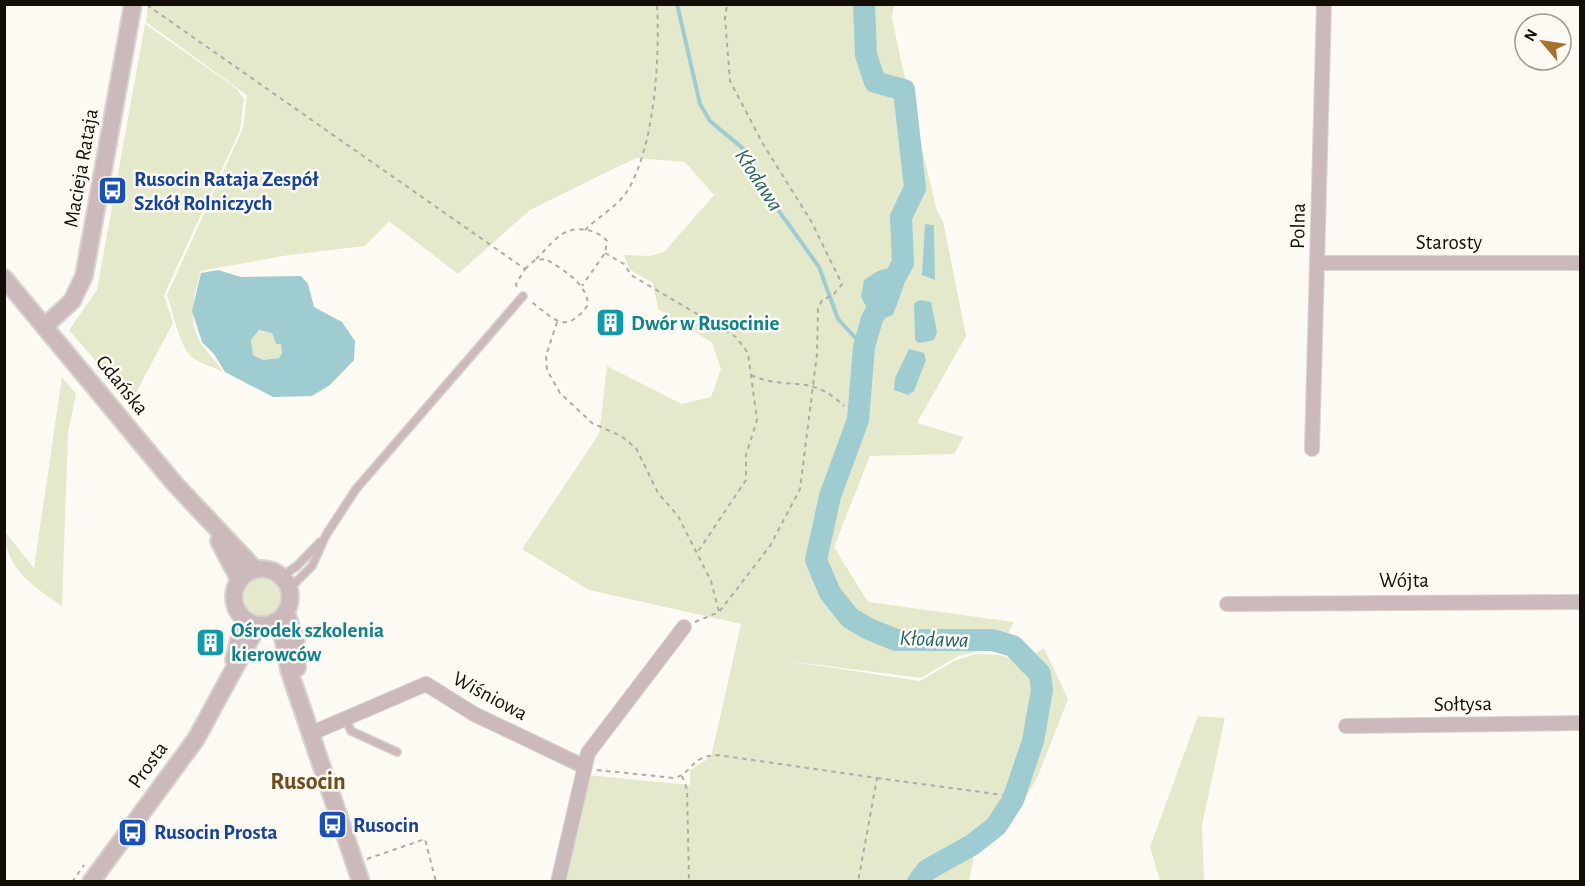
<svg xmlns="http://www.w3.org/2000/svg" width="1585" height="886" font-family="'Alegreya Sans',sans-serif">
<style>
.green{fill:#e5e9cc;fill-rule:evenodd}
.water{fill:#9eccd1;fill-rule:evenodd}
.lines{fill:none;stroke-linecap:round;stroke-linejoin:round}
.stream{stroke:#9eccd1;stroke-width:4}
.river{stroke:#9eccd1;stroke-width:22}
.service-casing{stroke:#d8d4ce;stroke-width:10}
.minor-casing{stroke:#d8d4ce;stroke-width:16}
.tertiary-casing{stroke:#d8d4ce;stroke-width:20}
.path{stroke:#b0aca5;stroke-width:2;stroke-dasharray:4.5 4.5;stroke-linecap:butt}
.service{stroke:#ccb9bc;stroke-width:7}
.minor{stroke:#ccb9bc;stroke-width:14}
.tertiary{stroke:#ccb9bc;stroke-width:16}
.labels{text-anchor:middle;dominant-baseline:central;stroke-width:5;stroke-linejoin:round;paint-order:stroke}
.street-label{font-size:21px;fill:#130e05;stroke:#fdfaf4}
.transit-label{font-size:21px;font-weight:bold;fill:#164399;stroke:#fdfaf4;text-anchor:start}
.culture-label{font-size:21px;font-weight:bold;fill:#0d838f;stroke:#fdfaf4;text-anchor:start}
.water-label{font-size:22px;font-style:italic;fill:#236267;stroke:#fdfaf4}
.quarter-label{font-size:24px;font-weight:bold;fill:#714a1c;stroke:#fdfaf4}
</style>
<rect width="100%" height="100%" fill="#fdfaf4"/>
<path class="green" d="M148 4 894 5 892 17 901 61 937 211 943 221 966 336 917 423 964 437 954 454 870 456 834 547 868 602 1014 622 1000 651H979L958 656 921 678 781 660 920 681 954 661 975 654 999 655 1016 660 1018 664 1044 648 1068 699 1038 776 1009 828 975 852 969 881H565L587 775 690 785V770L711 757 741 624 589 590 522 549 599 434 607 366 682 404 711 397 721 369 712 343 658 309 653 283 629 269 624 255 650 256 664 252 714 195 685 162 636 158 530 210 458 274 389 221 365 246 289 255 201 271C194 296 187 317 200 342 204 349 217 362 223 372 214 367 202 364 193 358 180 349 173 312 167 295L243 128 247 95 146 22ZM925 224 934 225 935 280Z
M145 24 236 88 244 99 240 130 164 295 173 323 131 402 69 330 97 290Z
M259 330 272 333 276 344H281L282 353 279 358 263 360 253 355 251 340Z
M62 377 76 394 68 433 62 606C35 588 4 567 5 532L34 568Z
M244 597a18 18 0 1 1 36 0a18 18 0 1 1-36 0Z
M1198 716 1225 718 1202 825 1204 881H1160L1150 847Z"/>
<path class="water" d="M925 224 934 225 935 280 922 275Z
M895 266 904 285 893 315 885 318 866 306 861 297 864 280 878 271Z
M218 270 241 277 301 276 308 284 314 307 342 322 355 341 354 360 330 385 312 396 273 397 225 372 214 354 202 342 192 311 201 273ZM259 330 272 333 276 344H281L282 353 279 358 263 360 253 355 251 340Z
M920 300 931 302 937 332 934 340 919 343 915 340 914 303Z
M909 349 924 353 926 360 914 391 908 395 894 390 895 378Z"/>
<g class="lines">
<path class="stream" d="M677 4 700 104 710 121 746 151 771 200 819 267 838 319 864 347"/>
<path class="river" d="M864 4 866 55 875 82 904 90 915 188 901 217 903 263 872 319 864 347 858 420 830 496 816 560 830 593 850 618 869 629 896 640H992L1013 646 1040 674 1042 690 1033 741 1013 800 996 826 972 845 927 870 918 882"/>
<defs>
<path id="service" d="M282 576 297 566 320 542
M289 589 312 566 326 535 356 489 523 296
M346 719 351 731 397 752"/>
<path id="minor" d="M1318 263H1580
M1312 449 1324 4
M1227 604 1580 602
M1346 726 1580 723
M312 733 426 684 474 714 583 766
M558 882 588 753 684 627"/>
<path id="tertiary" d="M4 278 174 483 255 569
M45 326 72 301 84 276 133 4
M219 541 239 579
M234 597a28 28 0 1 1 56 0a28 28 0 1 1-56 0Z
M286 612 296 642 297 668
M274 622 283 638 289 670 361 882
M234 660 244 619
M91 882 196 739 258 625"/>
</defs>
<use href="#service" class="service-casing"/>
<use href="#minor" class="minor-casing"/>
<use href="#tertiary" class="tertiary-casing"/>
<path class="path" d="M147 5 525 269 516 284 517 289
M585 230C597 218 616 207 626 193 655 148 660 57 657 4
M605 253 624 264 631 275 736 337 748 353 757 420 746 455V480L697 553
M536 259C545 251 555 237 566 232 579 226 598 230 607 241L605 253 582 286
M525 269 535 260 546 259C563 270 587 283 588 305 565 336 555 319 530 301
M557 322 546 356 547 370 560 393 592 423 621 436 636 448 658 493 678 516 711 581 719 612
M751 375C789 392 809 372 844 406
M695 622 719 612 770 546 800 489 817 354 818 309 822 300 833 295 842 284 811 221 763 144 730 81 725 18 727 4
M597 770 674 778C694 773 689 756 718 755L877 778 858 882
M682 776 687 789 689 882
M877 778 1003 795
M367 859 425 839 436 882
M72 882 84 865"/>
<use href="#service" class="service"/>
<use href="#minor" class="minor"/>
<use href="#tertiary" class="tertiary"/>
</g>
<defs>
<symbol id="bus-square" viewBox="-11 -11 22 22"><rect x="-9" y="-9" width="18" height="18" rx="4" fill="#1a4fb4" stroke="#fdfaf4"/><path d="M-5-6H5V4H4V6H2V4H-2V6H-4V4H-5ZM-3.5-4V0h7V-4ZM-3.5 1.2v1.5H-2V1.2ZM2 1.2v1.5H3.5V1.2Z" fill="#fff"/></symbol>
<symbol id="building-square" viewBox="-11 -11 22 22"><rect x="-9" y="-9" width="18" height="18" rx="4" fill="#0f9aa8" stroke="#fdfaf4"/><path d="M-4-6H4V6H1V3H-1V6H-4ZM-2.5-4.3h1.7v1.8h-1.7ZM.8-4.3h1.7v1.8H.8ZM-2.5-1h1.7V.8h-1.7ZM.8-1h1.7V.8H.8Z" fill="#fff"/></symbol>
</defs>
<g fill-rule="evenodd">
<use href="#bus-square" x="96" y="174" width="33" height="33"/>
<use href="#building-square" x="594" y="306" width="33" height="33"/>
<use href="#building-square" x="194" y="626" width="33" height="33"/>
<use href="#bus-square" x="316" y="808" width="33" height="33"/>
<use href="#bus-square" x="116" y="816" width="33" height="33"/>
</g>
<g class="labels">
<g class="street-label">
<text transform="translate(81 168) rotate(-80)">Macieja Rataja</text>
<text transform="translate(1298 226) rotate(-89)">Polna</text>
<text x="1449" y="242">Starosty</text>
<text transform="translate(122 385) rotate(51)">Gdańska</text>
<text x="1404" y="580">Wójta</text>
<text transform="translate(490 696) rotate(28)">Wiśniowa</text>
<text transform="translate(1463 704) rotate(-1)">Sołtysa</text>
<text transform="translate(148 765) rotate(-54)">Prosta</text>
</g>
<g class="transit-label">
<text x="134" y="179">Rusocin Rataja Zespół<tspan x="134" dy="24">Szkół Rolniczych</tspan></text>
<text x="353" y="825">Rusocin</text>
<text x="154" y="832">Rusocin Prosta</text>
</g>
<g class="culture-label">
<text x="631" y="323">Dwór w Rusocinie</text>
<text x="231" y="630">Ośrodek szkolenia<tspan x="231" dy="24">kierowców</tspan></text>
</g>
<g class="water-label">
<text transform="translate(759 180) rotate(57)">Kłodawa</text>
<text transform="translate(934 639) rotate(2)">Kłodawa</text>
</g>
<g class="quarter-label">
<text x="308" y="782">Rusocin</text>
</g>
</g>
<rect width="1585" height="886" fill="none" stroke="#130e05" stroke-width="12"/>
<g transform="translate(1543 42) rotate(299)"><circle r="28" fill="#fdfaf4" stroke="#9f9c94" stroke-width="1.5"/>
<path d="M0-4.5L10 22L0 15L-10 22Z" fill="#a7702c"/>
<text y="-9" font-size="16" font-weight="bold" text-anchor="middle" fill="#130e05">N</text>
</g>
</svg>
